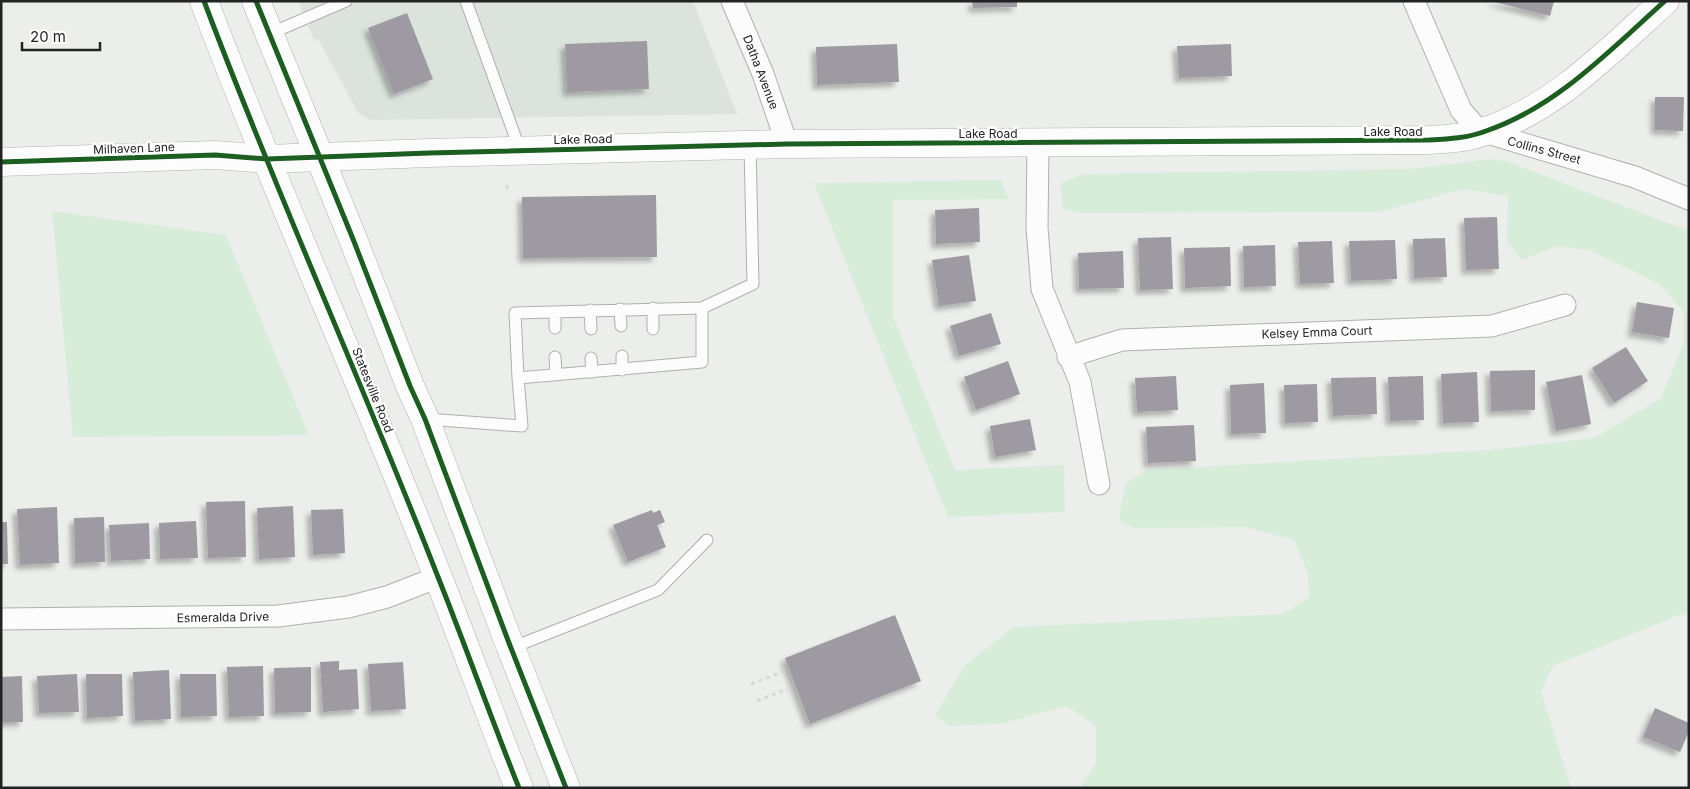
<svg xmlns="http://www.w3.org/2000/svg" width="1690" height="789" font-family="Inter,sans-serif">
<style>
.built{fill:#dce3dd}
.green{fill:#d7edd9}
.building{fill:#9d9aa1;filter:url(#shadow)}
.lines{fill:none;stroke-linecap:round;stroke-linejoin:round}
.service-casing{stroke:#aeb0ae;stroke-width:13}
.minor-casing{stroke:#aeb0ae;stroke-width:23}
.tertiary-casing{stroke:#aeb0ae;stroke-width:29}
.secondary-casing{stroke:#aeb0ae;stroke-width:29}
.path{stroke:#d7d8d7;stroke-width:3;stroke-dasharray:4 4;stroke-linecap:butt}
.service{stroke:#fcfcfc;stroke-width:11}
.minor{stroke:#fcfcfc;stroke-width:21}
.tertiary{stroke:#fcfcfc;stroke-width:28}
.secondary{stroke:#fcfcfc;stroke-width:28}
.cycleway-casing{stroke:#fff;stroke-width:8}
.cycleway{stroke:#1b5e20;stroke-width:5}
.labels{text-anchor:middle;dominant-baseline:central;stroke-width:5;stroke-linejoin:round;paint-order:stroke}
.street-label{font-size:12px;fill:#222423;stroke:#fff}
</style>
<defs>
<filter id="shadow"><feDropShadow dx="-4.5" dy="4.5" stdDeviation="2.5" flood-color="#0004"/></filter>
</defs>
<rect width="100%" height="100%" fill="#eceeec"/>
<path class="built" d="M298 1H693L737 114 370 120 358 113 318 39 314 40Z"/>
<path class="green" d="M1489 159 1506 161 1689 231V611L1553 666 1541 691 1571 788H1080L1096 763V726L1067 706 1000 724 948 726 935 715 965 665 1014 627 1283 614 1309 597 1308 574 1294 540 1245 527 1134 528 1119 520 1125 483 1147 470 1490 450 1594 438 1661 398 1684 342V313L1661 285 1591 251 1557 246 1522 260 1507 242 1508 196 1464 189 1379 212 1080 213 1062 209 1061 183 1084 174 1410 169Z
M1001 180 1009 199 893 200V316L955 470 1064 465 1065 512 948 517 814 183Z
M52 211 226 235 309 435 73 437Z"/>
<path class="building" d="M972 1H1017V7L973 8Z
M1491 1H1554L1550 16Z
M407 13 433 79 394 94 368 28Z
M647 41 649 89 567 92 565 44Z
M897 44 899 82 817 85 816 47Z
M1231 44 1232 76 1179 78 1177 46Z
M1655 97H1684L1683 131 1655 130Z
M656 195 657 257 523 258 522 197Z
M979 208 980 242 936 244 935 210Z
M1497 217 1499 269 1466 270 1464 218Z
M1171 237 1173 289 1140 290 1138 238Z
M1445 238 1447 277 1414 278 1413 239Z
M1395 240 1397 279 1351 281 1349 241Z
M1332 241 1334 283 1300 284 1298 242Z
M1275 245 1276 286 1244 287 1243 246Z
M1230 247 1231 286 1185 288 1184 248Z
M1123 251 1124 288 1079 289 1078 253Z
M969 255 976 301 939 306 932 260Z
M1637 302 1674 308 1669 338 1632 332Z
M991 313 1001 344 959 356 950 326Z
M1626 347 1648 381 1614 403 1592 368Z
M1008 361 1020 394 976 410 964 377Z
M1535 370V410L1491 411 1490 371Z
M1477 372 1479 422 1443 423 1441 374Z
M1582 375 1591 424 1556 431 1546 382Z
M1176 376 1178 410 1137 412 1135 378Z
M1423 376 1424 420 1390 421 1388 377Z
M1376 377 1377 414 1333 416 1331 378Z
M1264 383 1266 433 1231 434 1230 385Z
M1317 384 1318 422 1285 423 1284 385Z
M1030 419 1036 450 995 457 990 426Z
M1194 425 1196 461 1148 463 1146 427Z
M245 501 246 557 208 558 206 502Z
M293 506 295 557 259 559 257 508Z
M57 507 59 563 20 565 17 509Z
M343 509 345 553 313 555 311 510Z
M652 510 653 513 660 510 665 522 657 525 666 547 628 562 613 525Z
M104 517 105 562 75 563 74 518Z
M196 521 198 558 160 559 159 523Z
M1 522H7L8 564H1Z
M149 523 150 559 111 561 109 525Z
M895 615 921 681 810 724 785 658Z
M339 661V670L357 669 359 709 323 712 320 662Z
M403 662 406 709 371 711 368 664Z
M263 666 264 716 229 717 227 667Z
M311 667V712L275 713 274 668Z
M169 670 171 719 135 721 133 672Z
M77 674 79 712 39 713 37 676Z
M86 674H122L123 716 87 718Z
M180 674H216L217 716 181 717Z
M22 676 23 722H1V677Z
M1655 708 1689 723V731L1680 752 1643 737Z"/>
<g class="lines">
<defs>
<path id="service" d="M466 1 520 150
M269 34 346 1
M653 308V329
M620 309 621 326
M590 310 591 329
M555 328V312
M622 356V370
M555 357 556 375
M591 358 592 372
M518 378 515 313 702 308
M426 419 522 426 518 378 702 362V308L753 284 750 145
M511 648 658 590 707 540"/>
<path id="minor" d="M732 1 763 74 787 144
M1414 1 1461 110 1473 124 1484 132 1635 177 1689 199
M1038 143 1037 228 1042 289 1080 382 1099 484
M1068 357 1122 340 1492 326 1565 305
M1 619 278 616 348 607 387 597 438 577"/>
<path id="tertiary" d="M1 162 215 155 267 159 429 153 787 144 1429 140C1448 139 1468 138 1486 131 1557 107 1611 49 1665 1"/>
<path id="secondary" d="M204 1C277 195 363 384 438 577 466 647 491 718 519 788
M256 1 353 239 410 386 425 419 509 643 566 788"/>
</defs>
<use href="#service" class="service-casing"/>
<use href="#minor" class="minor-casing"/>
<use href="#tertiary" class="tertiary-casing"/>
<use href="#secondary" class="secondary-casing"/>
<path class="path" d="M507 185V193
M751 684 785 671
M757 701 792 687"/>
<use href="#service" class="service"/>
<use href="#minor" class="minor"/>
<use href="#tertiary" class="tertiary"/>
<use href="#secondary" class="secondary"/>
<defs>
<path id="cycleway" d="M204 1C277 195 363 384 438 577 466 647 491 718 519 788
M256 1 353 239 410 386 425 419 509 643 566 788
M1 162 215 155 267 159 429 153 787 144 1429 140C1448 139 1468 138 1486 131 1557 107 1611 49 1665 1"/>
</defs>
<use href="#cycleway" class="cycleway-casing"/>
<use href="#cycleway" class="cycleway"/>
</g>
<g class="labels">
<g class="street-label">
<text transform="translate(761 72) rotate(69)">Datha Avenue</text>
<text x="1393" y="131">Lake Road</text>
<text x="988" y="133">Lake Road</text>
<text transform="translate(583 139) rotate(-1)">Lake Road</text>
<text transform="translate(134 148) rotate(-2)">Milhaven Lane</text>
<text transform="translate(1544 150) rotate(15)">Collins Street</text>
<text transform="translate(1317 332) rotate(-2)">Kelsey Emma Court</text>
<text transform="translate(373 390) rotate(68)">Statesville Road</text>
<text transform="translate(223 617) rotate(-1)">Esmeralda Drive</text>
</g>
</g>
<rect width="1690" height="789" fill="none" stroke="#222423" stroke-width="5"/>
<path d="M22 42v8h78v-8" fill="none" stroke="#222423" stroke-width="2.5"/>
<text x="30" y="42" font-size="15" fill="#222423" stroke="#ffffff" stroke-width="4" paint-order="stroke">20 m</text>
</svg>
